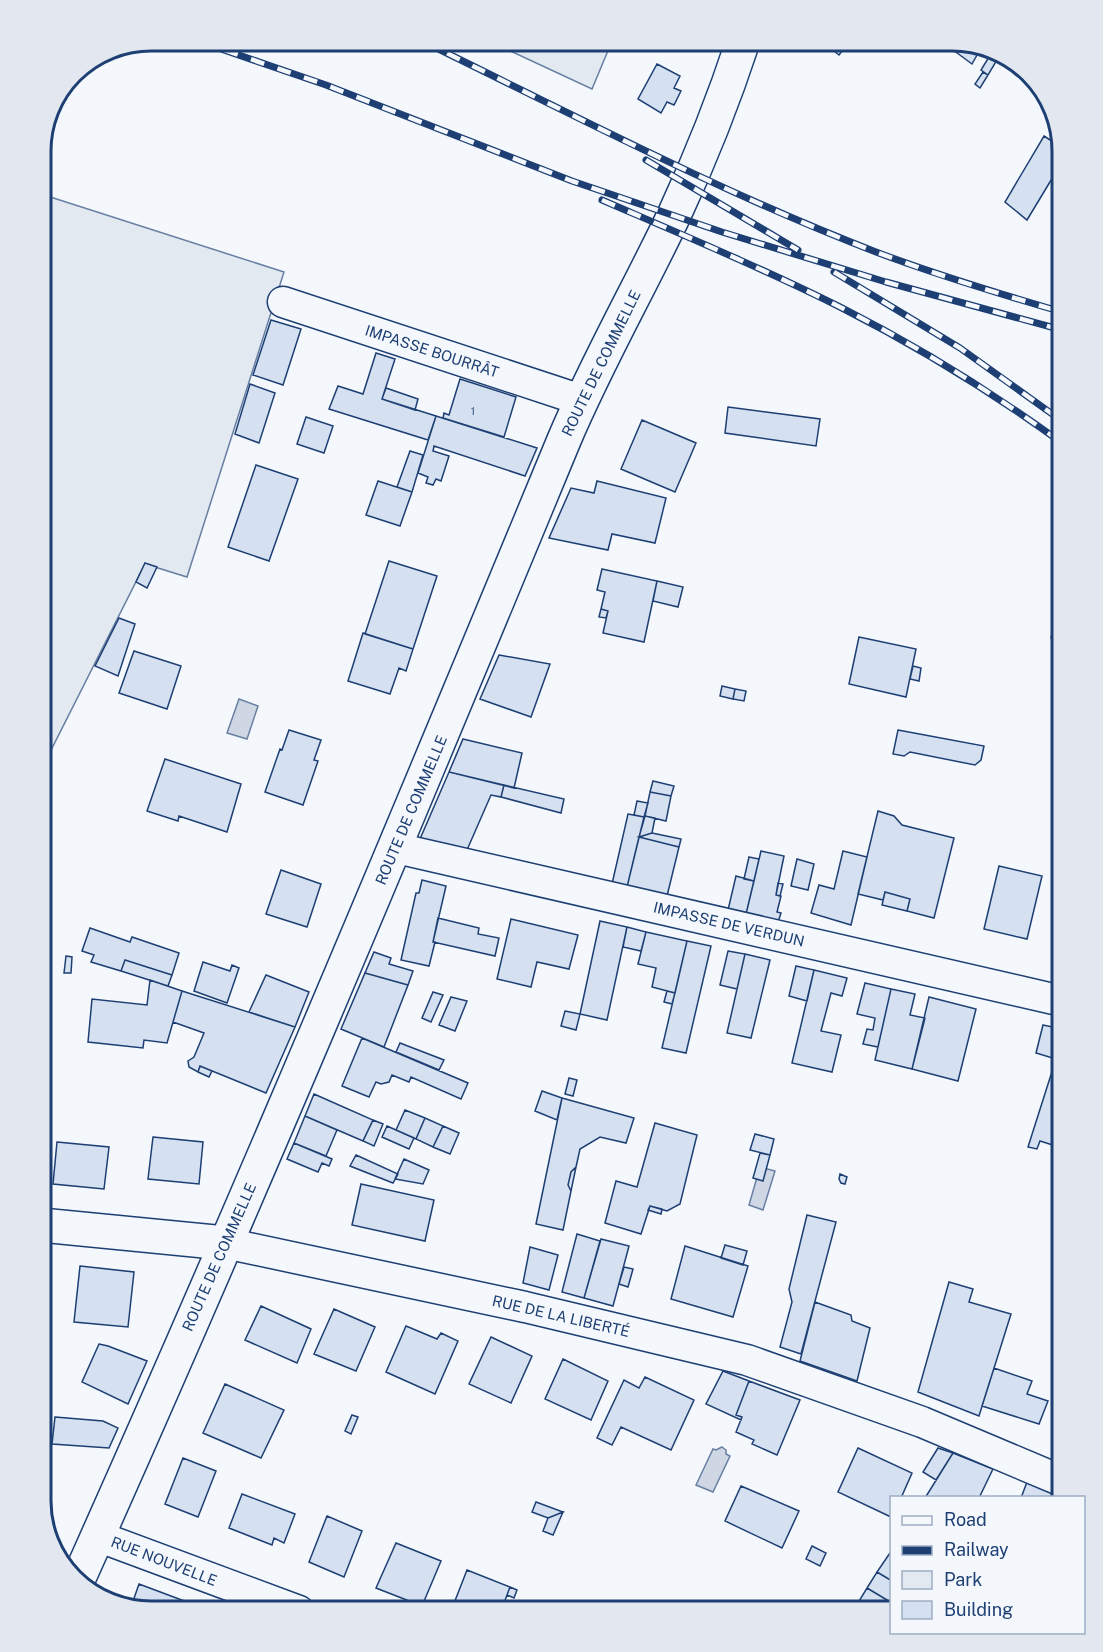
<svg xmlns="http://www.w3.org/2000/svg" width="1103" height="1652" font-family="'Public Sans',sans-serif">
<style>
.green{fill:#e3e9f0;stroke:#687fa3;stroke-width:1.5}
.water{fill:#cfd7e4;stroke:#687fa3;stroke-width:1.5}
.building{fill:#d5e0f0;stroke:#1d3f73;stroke-width:1.5}
.lines{fill:none;stroke-linecap:round;stroke-linejoin:round}
.street-casing{stroke:#1d3f73;stroke-width:33}
.secondary-casing{stroke:#1d3f73;stroke-width:36}
.street{stroke:#f4f7fb;stroke-width:30}
.secondary{stroke:#f4f7fb;stroke-width:33}
.rail-casing{stroke:#1d3f73;stroke-width:7}
.rail{stroke:#f4f7fb;stroke-width:4.5;stroke-dasharray:14;stroke-linecap:butt}
.labels{text-anchor:middle;dominant-baseline:central;stroke-width:4.5;stroke-linejoin:round;paint-order:stroke}
.number-label{font-size:12px;fill:#4b6792}
.street-label{font-size:15px;fill:#1d3f73;stroke:#f4f7fb}
.rim{fill:none;stroke:#1d3f73;stroke-width:3}
</style>
<rect width="100%" height="100%" fill="#f4f7fb"/>
<path class="green" d="M489 41H612L592 89Z
M41 194 284 272 187 577 145 564 41 770Z"/>
<path class="water" d="M239 699 258 706 247 739 227 733Z
M760 1167 775 1171 763 1210 749 1205Z
M722 1447 726 1450V1454L730 1456 713 1492 696 1485 713 1449 716 1450Z"/>
<path class="building" d="M679 41H699L695 49Z
M821 41H850L839 55Z
M941 41H959L981 48 972 64Z
M992 52 1000 55 988 75 981 70Z
M1000 55 1013 59 1023 69 1000 56Z
M657 64 680 76 674 88 681 91 674 105 667 102 661 113 638 99Z
M983 72 988 75 980 88 975 84Z
M1044 136 1061 147 1062 162 1027 220 1005 202Z
M271 320 301 329 283 385 253 375Z
M376 353 395 359 382 399 436 416 428 440 329 409 338 386 363 394Z
M460 379 516 397 504 437 443 418 444 413 449 415Z
M250 384 275 393 259 443 235 434Z
M386 388 418 399 415 410 382 399Z
M728 407 820 419 816 446 725 433Z
M436 416 537 448 525 476 434 446 433 451 449 456 441 481 436 479 433 485 426 483 428 477 418 473Z
M306 417 333 426 324 453 297 444Z
M642 420 696 443 675 492 621 469Z
M410 451 423 455 412 492 397 487Z
M256 465 298 479 269 561 228 547Z
M378 481 412 492 400 526 366 515Z
M597 481 666 498 655 543 612 534 608 550 549 538 571 488 594 493Z
M389 561 437 576 413 649 365 634Z
M145 563 157 567 147 588 136 582Z
M602 569 657 581 644 642 603 633 608 611 601 609 605 592 597 590Z
M657 581 683 587 678 607 653 601Z
M1058 606 1062 607V640L1051 638Z
M601 609 608 611 606 618 599 617Z
M119 618 135 624 118 676 95 666Z
M363 633 413 649 406 671 399 668 390 694 348 681Z
M859 637 916 649 906 697 849 684Z
M134 651 181 666 167 709 119 693Z
M499 655 550 664 531 717 480 699Z
M913 666 921 668 919 681 910 679Z
M722 686 735 689 733 699 720 696Z
M735 689 746 691 744 701 733 699Z
M289 730 321 740 314 760 318 761 303 805 265 792 280 749 282 750Z
M898 730 984 746 981 760 975 765 910 752 904 756 893 754Z
M463 739 522 753 514 788 449 772Z
M165 759 241 784 227 832 179 816 178 821 147 811Z
M449 772 504 785 501 797 491 795 467 850 420 839Z
M653 781 674 786 671 796 650 792Z
M504 785 564 799 561 813 501 797Z
M650 792 671 796 666 821 645 816Z
M637 801 648 803 644 817 634 815Z
M878 811 894 816 902 825 954 838 934 918 907 911 910 899 885 892 883 900 858 894Z
M628 814 644 817 627 887 612 884Z
M645 816 655 818 652 833 639 837Z
M652 833 681 839 679 847 639 837Z
M639 837 679 847 667 896 627 887Z
M761 851 784 856 776 895 781 896 777 912 781 913 778 922 746 914Z
M843 851 867 857 851 925 811 913 819 885 834 889Z
M749 857 759 859 754 881 744 879Z
M797 859 814 864 808 890 791 886Z
M999 866 1042 876 1027 939 984 929Z
M281 870 321 884 307 927 266 914Z
M736 876 754 881 746 914 728 910Z
M422 880 446 886 433 942H435L429 966 401 960 416 893H419Z
M778 883 783 884 780 896 776 895Z
M885 892 910 899 907 911 882 905Z
M438 918 479 928 478 934 499 938 495 956 433 942Z
M511 919 578 935 569 969 537 962 531 987 497 979Z
M600 921 627 927 607 1020 580 1014Z
M627 927 646 932 641 951 623 947Z
M90 928 130 942 132 937 179 953 172 975 125 960 121 971 91 962 94 955 82 951Z
M646 932 687 941 675 993 652 987 656 968 638 964Z
M687 941 711 946 686 1053 662 1048Z
M728 951 745 954 737 989 720 985Z
M374 952 391 958 389 964 413 971 408 985 365 973Z
M745 954 770 960 751 1038 727 1033Z
M66 956 72 957 71 973H64Z
M125 960 172 975 168 986 121 971Z
M203 962 230 971 232 965 239 968 227 1003 194 991Z
M796 966 814 970 807 1001 789 996Z
M814 970 847 978 842 996 831 993 821 1031 841 1035 832 1072 792 1063Z
M365 973 408 985 384 1047 341 1029Z
M266 975 309 992 295 1027 249 1012Z
M150 980 182 991 167 1043 144 1040 143 1048 88 1042 92 999 147 1005Z
M865 983 891 989 878 1047 863 1044 867 1029 873 1030 875 1018 857 1014Z
M891 989 915 994 910 1015 925 1018 912 1069 875 1060Z
M182 991 295 1027 266 1093 200 1066 198 1072 189 1067 188 1061 194 1057 204 1033 173 1022Z
M667 991 675 993 672 1004 664 1002Z
M433 992 443 995 431 1022 422 1018Z
M451 997 467 1001 455 1031 439 1025Z
M929 997 976 1009 958 1081 912 1069Z
M565 1011 580 1014 576 1030 561 1026Z
M1043 1025 1062 1029V1148L1040 1141 1037 1149 1028 1147 1056 1059 1036 1053Z
M362 1038 468 1083 461 1099 411 1077 409 1082 392 1075 389 1082 381 1084 376 1082 369 1097 342 1086Z
M400 1043 444 1060 439 1070 396 1052Z
M200 1066 212 1071 209 1077 198 1072Z
M569 1078 577 1080 573 1096 565 1094Z
M542 1091 562 1098 557 1120 535 1111Z
M314 1094 373 1120 363 1141 305 1116Z
M562 1098 634 1118 626 1143 600 1137 580 1149 576 1167 571 1172 568 1185 571 1191 563 1230 536 1224Z
M405 1110 425 1118 416 1139 396 1130Z
M305 1116 337 1130 326 1156 294 1143Z
M425 1118 443 1126 433 1147 416 1139Z
M373 1120 383 1124 374 1146 363 1141Z
M655 1123 697 1135 680 1204 667 1211 650 1206 641 1234 605 1223 616 1181 637 1187Z
M387 1126 414 1138 409 1149 382 1137Z
M443 1126 459 1133 450 1154 433 1147Z
M755 1134 774 1139 770 1155 750 1150Z
M153 1137 203 1142 199 1184 148 1179Z
M57 1142 109 1147 104 1189 53 1184Z
M294 1143 332 1159 329 1166 322 1163 318 1172 287 1159Z
M760 1153 770 1155 763 1181 753 1178Z
M356 1155 398 1174 393 1183 350 1166Z
M404 1159 429 1170 423 1184 395 1179Z
M576 1167 571 1191 568 1185 571 1172Z
M840 1174 847 1177 845 1184 841 1183 839 1179Z
M361 1184 434 1200 425 1241 352 1225Z
M650 1206 662 1209 661 1214 648 1210Z
M807 1215 836 1222 801 1354 780 1347 792 1302 789 1289Z
M577 1234 600 1241 584 1298 562 1292Z
M601 1239 629 1246 613 1306 584 1298Z
M725 1245 747 1251 743 1265 721 1258Z
M685 1246 748 1266 733 1317 671 1299Z
M530 1247 558 1255 549 1290 523 1283Z
M80 1266 134 1272 128 1327 74 1322Z
M624 1267 633 1269 628 1287 619 1284Z
M949 1282 973 1289 969 1302 1011 1314 979 1416 918 1392Z
M815 1302 851 1315 852 1321 870 1328 857 1381 800 1361Z
M261 1306 311 1329 297 1363 245 1340Z
M334 1309 375 1327 356 1371 314 1354Z
M406 1326 437 1339 441 1333 458 1341 435 1394 386 1372Z
M491 1337 532 1356 511 1403 469 1384Z
M99 1344 108 1346 147 1361 128 1404 82 1382Z
M563 1359 608 1381 591 1420 545 1399Z
M994 1368 1032 1381 1027 1394 1048 1401 1039 1424 982 1406Z
M723 1371 749 1381 736 1415 742 1417 741 1420 706 1404Z
M645 1377 694 1400 671 1450 621 1427 612 1445 597 1438 624 1380 639 1388Z
M749 1381 800 1400 777 1455 752 1444 754 1440 736 1432 742 1417 736 1415Z
M225 1384 284 1410 261 1458 203 1433Z
M352 1415 358 1417 351 1434 345 1431Z
M55 1417 103 1421 118 1428 109 1448 52 1444Z
M1062 1432V1457L1055 1454Z
M858 1448 912 1473 901 1498H892L891 1517 838 1492Z
M938 1448 953 1453 936 1480 923 1472Z
M953 1453 993 1469 979 1498H925Z
M183 1458 216 1471 198 1517 165 1504Z
M1027 1482 1062 1496V1498H1021Z
M741 1486 799 1511 782 1548 725 1521Z
M242 1494 295 1514 284 1543 274 1538 272 1545 229 1528Z
M536 1502 563 1512 548 1518 532 1512Z
M563 1512 553 1535 543 1531 548 1518Z
M327 1516 362 1531 344 1577 309 1562Z
M396 1543 441 1561 422 1606 376 1588Z
M812 1546 826 1553 820 1566 806 1559Z
M892 1550V1581L877 1572Z
M467 1570 510 1587 501 1611H451Z
M877 1572 892 1581V1603L867 1588Z
M139 1584 211 1611H144L131 1607Z
M510 1587 517 1590 514 1598 507 1595Z
M867 1588 892 1603V1611H853Z
M533 1603 556 1611H530Z"/>
<g class="lines">
<defs>
<path id="street" d="M283 302 581 400
M396 848 1062 1001
M225 1243 525 1307 747 1360 922 1422 1062 1481
M97 1536 299 1611"/>
<path id="secondary" d="M41 1225 225 1243
M78 1580C247 1203 406 822 564 440 597 362 639 289 675 213 701 157 724 99 743 41"/>
</defs>
<use href="#street" class="street-casing"/>
<use href="#secondary" class="secondary-casing"/>
<use href="#street" class="street"/>
<use href="#secondary" class="secondary"/>
<defs>
<path id="rail" d="M198 41 326 85 572 181 722 232 886 282 1062 330
M422 41C572 114 720 192 876 252 937 275 1000 294 1062 312
M646 160 798 250
M602 200C683 235 764 269 842 308 919 347 993 393 1062 443
M834 272 960 348 1062 421"/>
</defs>
<use href="#rail" class="rail-casing"/>
<use href="#rail" class="rail"/>
</g>
<g class="labels">
<g class="number-label">
<text x="473" y="411">1</text>
</g>
<g class="street-label">
<text transform="translate(432 351) rotate(18)">IMPASSE BOURRÂT</text>
<text transform="translate(601 363) rotate(-64)">ROUTE DE COMMELLE</text>
<text transform="translate(411 810) rotate(-67)">ROUTE DE COMMELLE</text>
<text transform="translate(729 924) rotate(13)">IMPASSE DE VERDUN</text>
<text transform="translate(219 1257) rotate(-66)">ROUTE DE COMMELLE</text>
<text transform="translate(561 1316) rotate(13)">RUE DE LA LIBERTÉ</text>
<text transform="translate(164 1561) rotate(21)">RUE NOUVELLE</text>
</g>
</g>
<path d="M0 0H1103V1652H0ZM151 51H952A100 100 0 0 1 1052 151V1501A100 100 0 0 1 952 1601H151A100 100 0 0 1 51 1501V151A100 100 0 0 1 151 51Z" fill="#e3e8f0" fill-rule="evenodd"/>
<path class="rim" d="M151 51H952A100 100 0 0 1 1052 151V1501A100 100 0 0 1 952 1601H151A100 100 0 0 1 51 1501V151A100 100 0 0 1 151 51Z"/>
<rect x="890" y="1496" width="195" height="138" fill="#f4f7fb" stroke="#9eadc5" stroke-width="1.5"/>
<rect x="902" y="1516" width="30" height="9" fill="#f4f7fb" stroke="#9eadc5" stroke-width="1.5"/>
<text x="944" y="1526" font-size="18" fill="#1d3f73">Road</text>
<rect x="902" y="1546" width="30" height="9" fill="#1d3f73" stroke="#9eadc5" stroke-width="1.5"/>
<text x="944" y="1556" font-size="18" fill="#1d3f73">Railway</text>
<rect x="902" y="1571" width="30" height="18" fill="#e3e9f0" stroke="#9eadc5" stroke-width="1.5"/>
<text x="944" y="1586" font-size="18" fill="#1d3f73">Park</text>
<rect x="902" y="1601" width="30" height="18" fill="#d5e0f0" stroke="#9eadc5" stroke-width="1.5"/>
<text x="944" y="1616" font-size="18" fill="#1d3f73">Building</text>
</svg>
